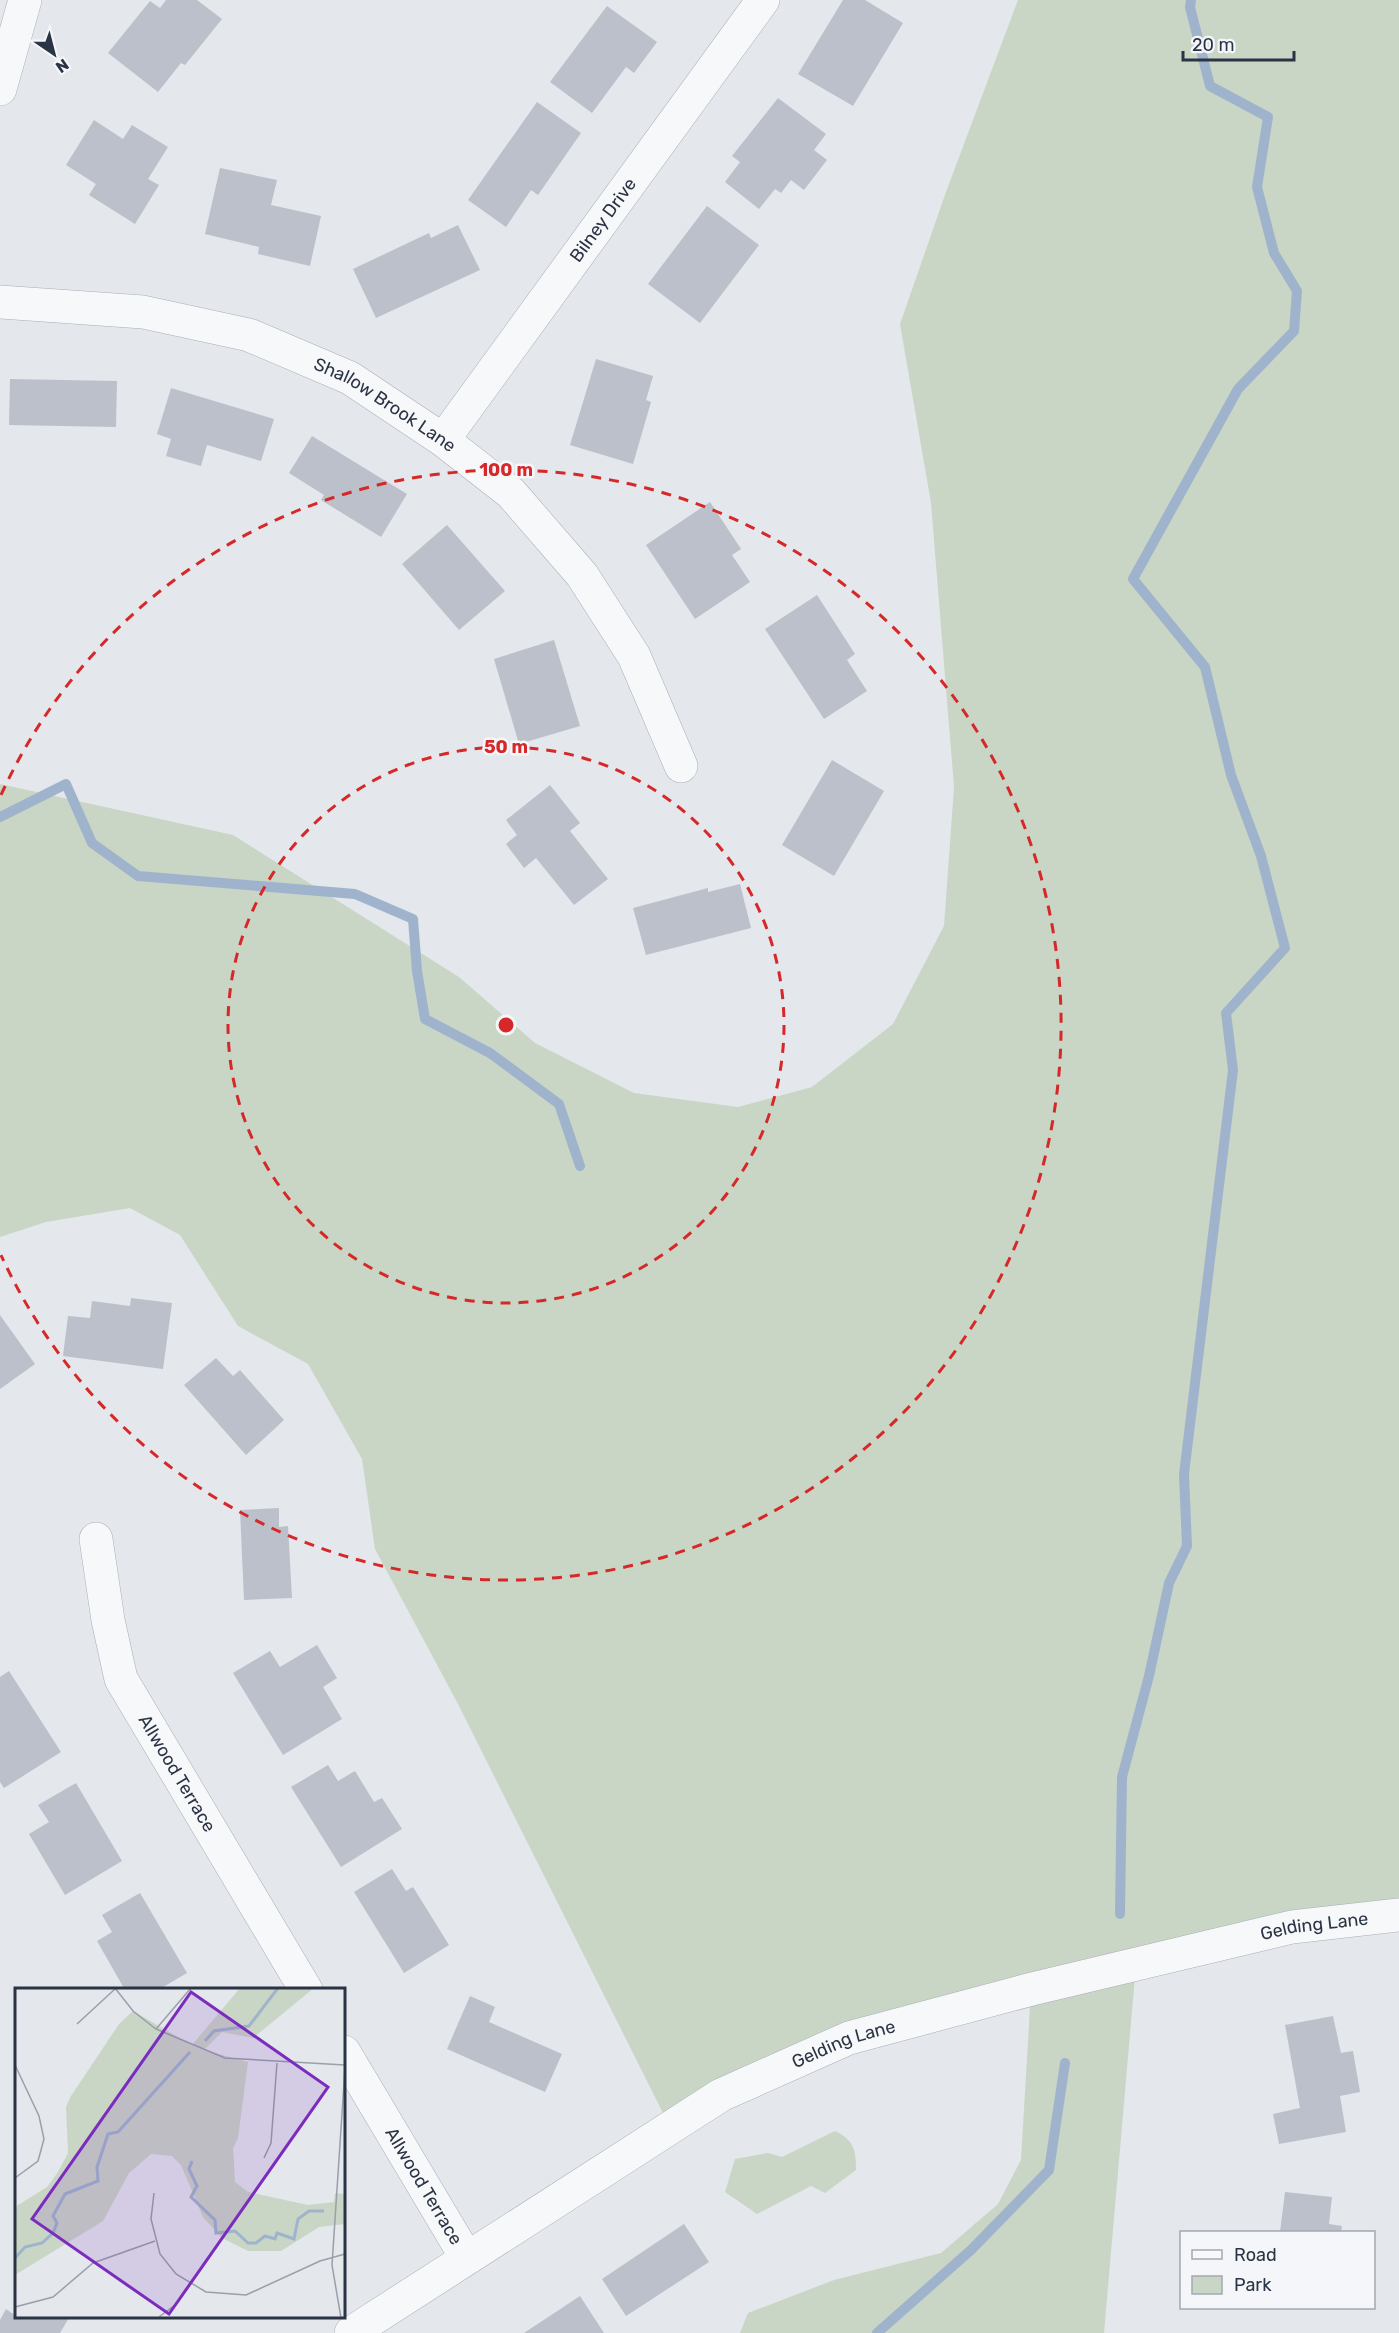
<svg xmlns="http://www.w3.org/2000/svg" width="1399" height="2333" font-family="Rubik,sans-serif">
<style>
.green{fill:#c9d6c5}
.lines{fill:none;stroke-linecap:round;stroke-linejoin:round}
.stream{stroke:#9fb4cc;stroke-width:10}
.building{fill:#bbc0ca}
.street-casing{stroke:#a9aeb7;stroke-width:34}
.street{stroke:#f7f8fa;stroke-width:33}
.ring{fill:none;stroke:#d62828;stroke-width:3;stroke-dasharray:10 8}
.labels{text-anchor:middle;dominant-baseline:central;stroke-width:5;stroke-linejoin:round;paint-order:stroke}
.street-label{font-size:18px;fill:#2b3445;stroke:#f4f6f9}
.inset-river{fill:none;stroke:#9fb4cc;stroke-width:3}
.inset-road{fill:none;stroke:#9a9fa9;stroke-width:1.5}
.view{fill:#7b2cbf;fill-opacity:0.15;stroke:#7b2cbf;stroke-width:3}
.inset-edge{fill:none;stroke:#2b3445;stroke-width:3}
.centre{fill:#d62828;stroke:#f4f6f9;stroke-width:3}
.ring-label{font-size:18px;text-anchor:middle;font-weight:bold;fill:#d62828;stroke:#f4f6f9;stroke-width:5;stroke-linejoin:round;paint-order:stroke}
</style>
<rect width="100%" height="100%" fill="#e4e7ec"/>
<path class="green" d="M1018 0H1399V1915L1136 1965 1104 2333H740L748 2313 834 2280 941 2253 998 2204 1021 2160 1031 1990 846 2033 668 2123 458 1704 375 1549 362 1459 308 1364 238 1326 180 1235 130 1208 46 1222 0 1237V784L233 835 459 977 535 1043 634 1093 738 1107 812 1087 893 1024 944 926 954 787 931 503 900 324 946 192Z
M835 2131C854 2140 856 2150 856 2170L825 2193 811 2186 757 2214 725 2192 735 2159 768 2153 782 2157Z"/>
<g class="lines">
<path class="stream" d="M0 817 66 784 92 843 138 876 355 894 413 919 417 971 425 1019 490 1053 559 1104 580 1166
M1120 1914 1122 1777 1149 1676 1169 1583 1187 1546 1184 1474 1233 1070 1226 1013 1285 948 1261 856 1231 775 1205 667 1133 579 1238 389 1294 331 1297 291 1274 253 1257 187 1268 117 1210 86 1190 7 1191 0
M877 2333 971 2250 1049 2170 1065 2063"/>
</g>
<path class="building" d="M166 0H197L222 19 185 65 181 63 158 92 108 53 150 1 160 8Z
M843 0H865L903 23 853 106 798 74Z
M607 6 657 42 634 73 626 67 592 113 550 82Z
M778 98 826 134 814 150 827 160 804 190 791 180 781 193 775 189 759 209 725 182 740 162 732 156Z
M537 102 581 133 538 195 531 190 506 227 468 200Z
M94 120 123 139 132 125 168 147 148 179 159 185 135 224 89 195 96 184 66 165Z
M220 168 277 180 271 205 321 216 310 266 258 254 259 247 205 234Z
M707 206 759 245 700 323 648 284Z
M458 225 480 270 376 318 353 269 429 233 431 238Z
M596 359 653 376 646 400 651 402 633 464 570 445Z
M10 379 117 381 116 427 9 425Z
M171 388 274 419 261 461 207 445 201 466 166 456 171 439 157 434Z
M312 436 407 494 381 537 321 500 324 495 289 473Z
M710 502 741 549 732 555 750 582 695 619 646 545Z
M447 525 505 591 459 630 402 564Z
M817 595 855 654 847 660 867 691 824 719 765 629Z
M554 640 580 726 519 744 494 659Z
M832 760 884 791 834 876 782 845Z
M550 785 580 823 570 831 608 879 574 905 536 858 524 868 506 844 517 835 506 820Z
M740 884 751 928 646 955 633 908 708 888V892Z
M131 1298 172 1303 163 1369 63 1356 68 1316 90 1318 92 1301 130 1306Z
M0 1315 35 1364 0 1389Z
M216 1358 233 1376 240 1370 284 1420 246 1455 184 1385Z
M279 1508V1527L288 1526 292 1598 244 1600 240 1510Z
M317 1645 337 1678 323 1687 342 1719 283 1755 233 1673 270 1651 280 1667Z
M9 1671 61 1752 4 1788 0 1782V1677Z
M328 1765 338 1781 355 1771 374 1802 382 1798 402 1829 341 1867 291 1787Z
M76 1783 122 1861 65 1895 29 1834 49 1822 38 1805Z
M392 1869 406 1891 413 1887 449 1945 404 1973 354 1892Z
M140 1893 187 1973 158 1990H125L97 1941 112 1932 102 1915Z
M470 1996 495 2007 489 2022 562 2054 545 2092 447 2049Z
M1333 2016 1341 2053 1353 2051 1360 2092 1340 2096 1346 2132 1279 2144 1273 2114 1300 2108 1285 2025Z
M1285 2192 1332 2197 1329 2224 1342 2226 1341 2232H1280Z
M684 2224 709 2262 626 2316 602 2279Z
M580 2296 604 2333H524Z
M6 2309 16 2316H70L60 2333H0V2320Z"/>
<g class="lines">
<defs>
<g id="street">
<path d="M0 89 25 0"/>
<path id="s1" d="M0 302 143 312 249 335 350 378 443 440 511 493 582 575 634 656 681 766"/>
<path id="s2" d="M443 440 763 0"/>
<path id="s3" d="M96 1539 108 1620 121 1679 306 1990"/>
<path id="s4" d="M344 2052 466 2257"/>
<path id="s5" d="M351 2333 721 2095 849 2038 1032 1989 1292 1927 1399 1915"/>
</g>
</defs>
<use href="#street" class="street-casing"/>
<use href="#street" class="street"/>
</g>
<g class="ring">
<circle cx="506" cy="1025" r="278"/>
<path d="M1 795A555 555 0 1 1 1 1255"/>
</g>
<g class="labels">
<g class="street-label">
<text stroke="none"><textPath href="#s2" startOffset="272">Bilney Drive</textPath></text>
<text stroke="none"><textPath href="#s1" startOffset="405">Shallow Brook Lane</textPath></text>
<text stroke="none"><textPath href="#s3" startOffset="252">Allwood Terrace</textPath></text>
<text stroke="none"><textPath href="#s5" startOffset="1059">Gelding Lane</textPath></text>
<text stroke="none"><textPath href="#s5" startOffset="573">Gelding Lane</textPath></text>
<text stroke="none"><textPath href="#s4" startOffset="156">Allwood Terrace</textPath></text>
</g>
</g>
<g transform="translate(15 1988)">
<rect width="330" height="330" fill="#e4e7ec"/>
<path d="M225 0H299L238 50 207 44 189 62 233 74 223 150 218 160 220 194 233 204 293 217 319 214 320 205 330 206V236L304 239 266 263H233L207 250 188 229 166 177 157 168 136 166 114 185 88 233 0 287V219L32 199 43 184 53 165 51 119 56 108 104 36 118 23 177 57Z" fill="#c9d6c5"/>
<path class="inset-river" d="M190 53 199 43 234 38 263 0M177 173 174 181 182 198 176 209 200 232 201 245 220 243 233 255H241L250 248 260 251 262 245 279 251 283 231 294 223H309M0 270 10 259 27 255 38 245 42 235 38 228 50 206 83 193 82 179 93 146 103 144 175 64"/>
<path class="inset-road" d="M100 0 118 23 141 41 210 70 330 77M62 36 100 1M141 41 176 0M0 77 24 128 29 151 23 173 0 190M249 170 256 155 262 75M139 205 136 231 145 266 161 286 191 304 231 307 305 273 330 266M0 319 38 309 78 275 140 253M144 329 160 317 175 297M326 330 317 277 330 80"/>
<path class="view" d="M176 4 313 99 154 326 17 231Z"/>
<rect width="330" height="330" class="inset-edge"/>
</g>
<circle cx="506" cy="1025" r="9" class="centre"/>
<g class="ring-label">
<text x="506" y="476">100 m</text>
<text x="506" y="753">50 m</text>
</g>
<rect x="1180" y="2231" width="195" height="78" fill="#f4f6f9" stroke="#a4a8b1" stroke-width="1.5"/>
<rect x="1192" y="2250" width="30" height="9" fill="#f7f8fa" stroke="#a4a8b1" stroke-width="1.5"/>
<text x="1234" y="2261" font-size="18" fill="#2b3445">Road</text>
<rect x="1192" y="2276" width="30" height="18" fill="#c9d6c5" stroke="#a4a8b1" stroke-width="1.5"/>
<text x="1234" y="2291" font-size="18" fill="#2b3445">Park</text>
<g transform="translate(54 54) rotate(145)" stroke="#f4f6f9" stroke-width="4.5" paint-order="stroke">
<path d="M0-4.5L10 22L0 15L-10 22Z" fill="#2b3445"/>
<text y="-9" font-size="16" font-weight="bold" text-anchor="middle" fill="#2b3445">N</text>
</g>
<path d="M1183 51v9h111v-9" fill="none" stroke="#2b3445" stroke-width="3"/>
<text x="1192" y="51" font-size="18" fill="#2b3445" stroke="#f4f6f9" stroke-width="4.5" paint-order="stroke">20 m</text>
</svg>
